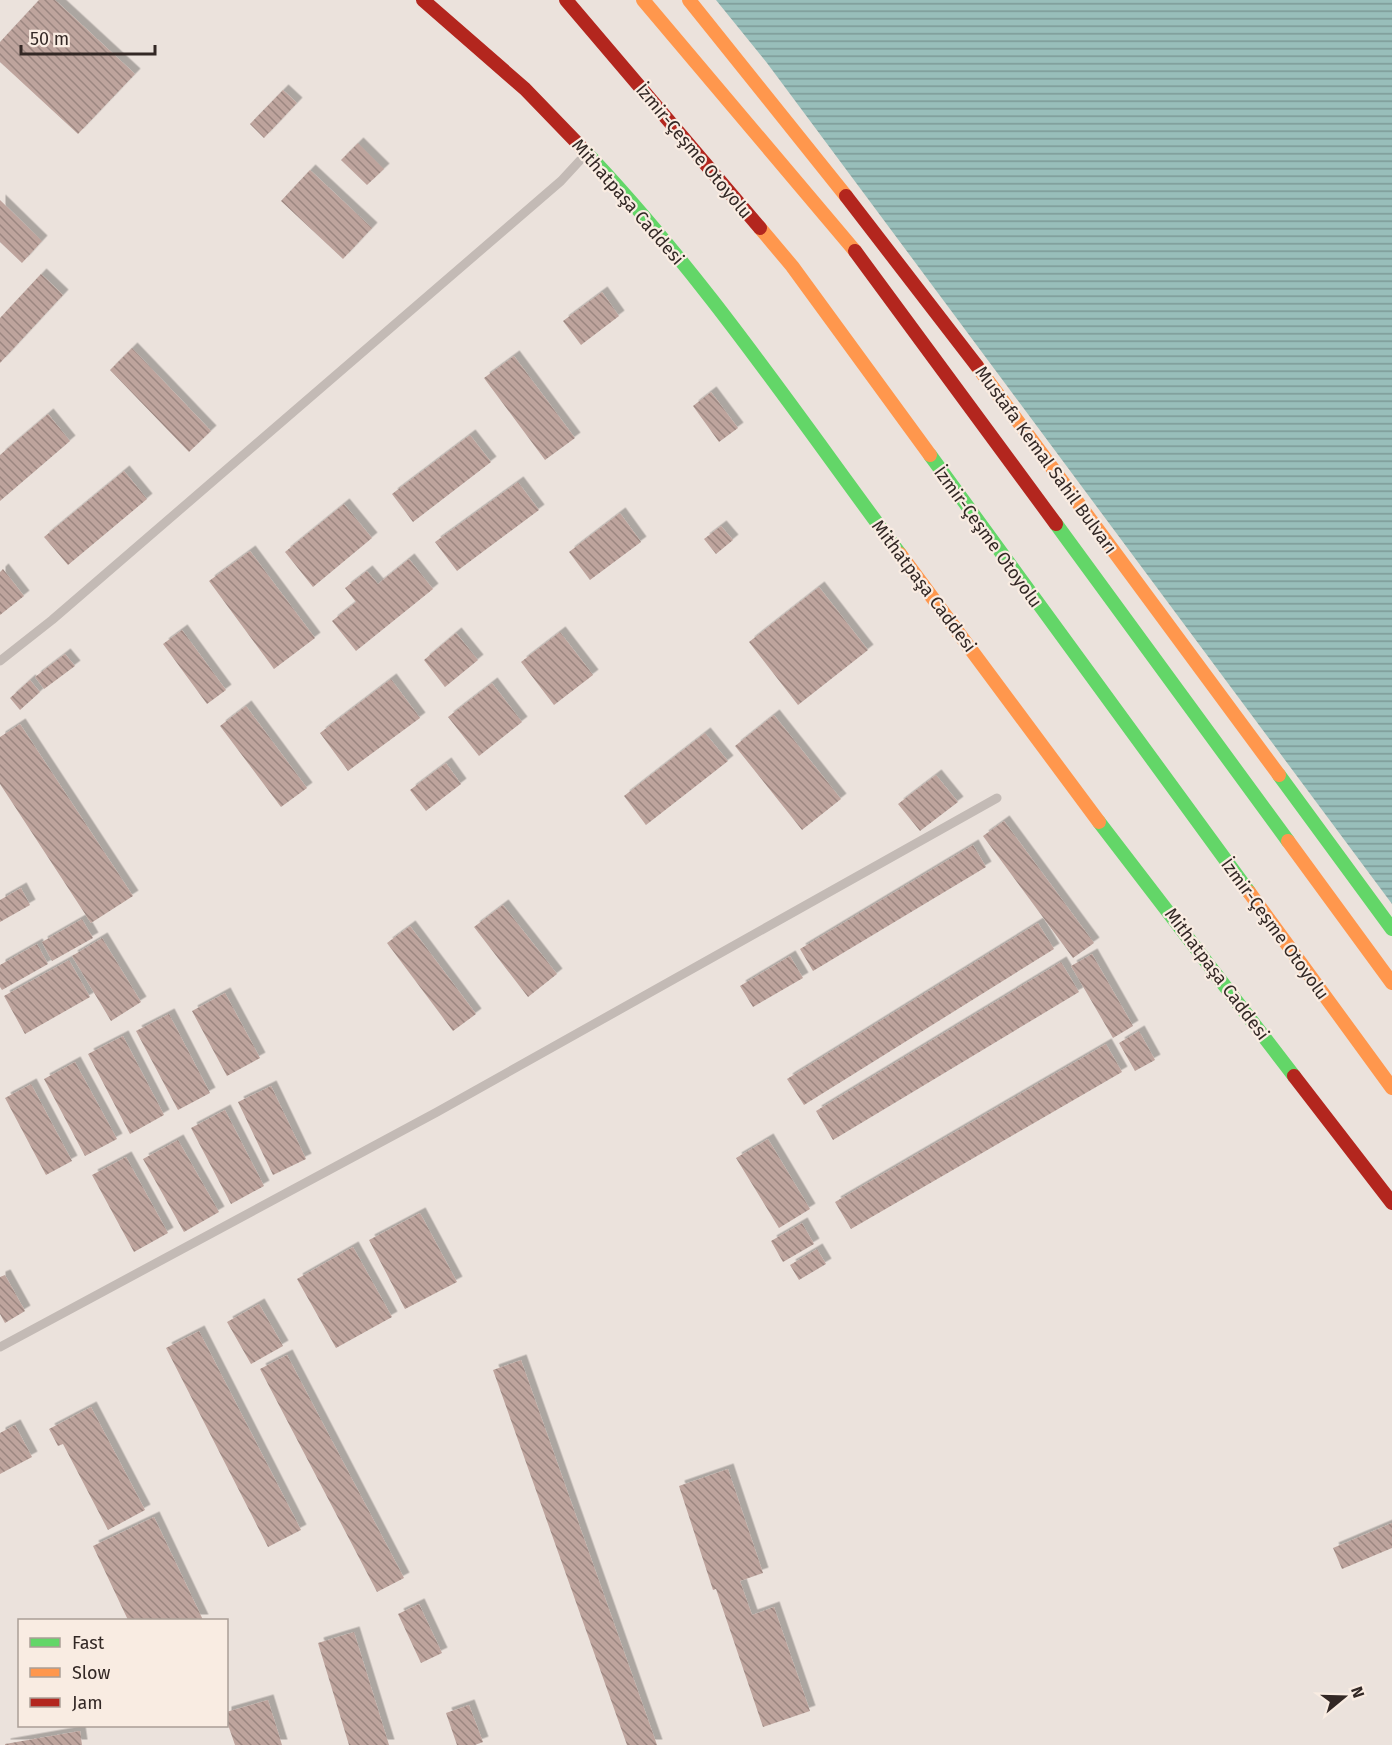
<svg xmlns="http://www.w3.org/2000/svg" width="1392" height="1745" font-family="'Fira Sans',sans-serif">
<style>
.water{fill:url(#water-rules)}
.building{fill:url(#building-back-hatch);filter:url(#shadow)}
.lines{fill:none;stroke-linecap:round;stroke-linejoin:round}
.lane{stroke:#c3bab5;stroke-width:9}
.fast{stroke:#63d668;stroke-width:14}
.slow{stroke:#ff974d;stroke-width:14}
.jam{stroke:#b3261e;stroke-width:14}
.labels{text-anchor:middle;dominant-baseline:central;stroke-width:4.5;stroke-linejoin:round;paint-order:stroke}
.street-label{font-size:18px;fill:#332825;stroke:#f9ece2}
</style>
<defs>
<pattern id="water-rules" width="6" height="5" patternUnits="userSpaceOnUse" patternTransform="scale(1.5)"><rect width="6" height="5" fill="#98beba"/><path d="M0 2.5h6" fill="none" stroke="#7d9a97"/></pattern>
<pattern id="building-back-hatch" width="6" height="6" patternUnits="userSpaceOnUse" patternTransform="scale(1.5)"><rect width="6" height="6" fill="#bea49d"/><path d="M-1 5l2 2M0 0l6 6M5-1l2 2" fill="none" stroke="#9b8680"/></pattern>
<filter id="shadow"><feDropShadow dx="5.5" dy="-5.5" stdDeviation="0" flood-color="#0004"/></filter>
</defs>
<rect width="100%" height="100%" fill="#ebe2dc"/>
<path class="water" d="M716 0H1392V904L767 63Z"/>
<path class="building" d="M39 0H55L135 74 78 134 0 62V42Z
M283 90 297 103 264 138 250 124Z
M358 143 384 169 367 185 341 160Z
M310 170 372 228 343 259 281 201Z
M0 200 42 241 22 263 0 242Z
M41 274 63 295 0 363V318Z
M602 292 619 316 581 345 563 321Z
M132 348 211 431 189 452 110 370Z
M514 356 575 438 545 460 484 378Z
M711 392 738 428 719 442 693 406Z
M48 414 70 441 0 501V455Z
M470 435 491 462 413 522 392 494Z
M124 471 147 499 68 565 44 537Z
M518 482 539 510 457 571 435 542Z
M344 504 372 538 313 587 285 552Z
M620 513 641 542 590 580 569 552Z
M721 526 733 540 716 554 704 539Z
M250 551 315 638 274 669 209 581Z
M409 559 433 589 356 651 332 621 356 602 345 588 367 571 378 584Z
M3 569 24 596 0 615V572Z
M819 587 868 650 798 705 749 642Z
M182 630 226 690 207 704 163 644Z
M560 632 593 675 554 705 521 662Z
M456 633 478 660 445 687 424 660Z
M65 654 75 666 44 689 35 677Z
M391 679 420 718 348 771 320 733Z
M30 680 40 692 20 710 10 698Z
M492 683 522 722 479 756 448 717Z
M246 706 307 788 281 807 220 726Z
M774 715 841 799 802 830 735 746Z
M20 724 133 896 91 923 0 784V737Z
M705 733 728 761 646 825 624 796Z
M446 763 461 784 426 811 410 790Z
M936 775 958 802 920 831 898 804Z
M1004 821 1094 943 1073 958 983 836Z
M973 845 986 867 813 971 800 949Z
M21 888 30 905 0 922V900Z
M503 905 557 974 528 997 474 927Z
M82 919 93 938 52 961 42 942Z
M1038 923 1054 949 804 1105 787 1079Z
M410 926 476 1014 453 1031 387 943Z
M102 938 141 1002 111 1021 72 956Z
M37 944 48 964 2 990 0 987V965Z
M1092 954 1133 1026 1113 1038 1071 966Z
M790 956 803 978 753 1007 740 986Z
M69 960 90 997 25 1034 4 996Z
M1061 962 1079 992 833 1140 816 1111Z
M225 993 260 1058 227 1076 192 1011Z
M169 1014 210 1093 178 1110 136 1031Z
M1139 1031 1155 1060 1135 1071 1119 1043Z
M123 1036 164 1115 130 1134 88 1054Z
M1106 1044 1122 1072 851 1229 835 1202Z
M75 1062 117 1139 85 1156 44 1079Z
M31 1084 72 1161 46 1175 5 1098Z
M271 1086 306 1159 273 1175 238 1102Z
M225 1110 264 1186 231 1204 191 1128Z
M768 1139 810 1209 779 1228 736 1158Z
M178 1140 219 1212 184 1232 143 1159Z
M126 1157 168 1233 134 1252 92 1175Z
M420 1213 457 1282 405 1309 369 1240Z
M802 1223 814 1244 783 1262 771 1241Z
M353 1247 392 1317 336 1348 297 1279Z
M817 1249 826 1264 799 1280 790 1265Z
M5 1275 25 1311 5 1323 0 1314V1277Z
M259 1304 283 1346 251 1364 227 1322Z
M199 1331 301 1530 268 1547 166 1348Z
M287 1355 404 1578 377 1592 260 1369Z
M521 1360 657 1745H627L493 1370Z
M91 1407 145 1510 108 1530 63 1444 58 1446 49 1429Z
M15 1425 32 1457 0 1474V1433Z
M728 1469 763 1573 740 1581 752 1615 774 1607 810 1711 763 1727 716 1589 713 1590 679 1486Z
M154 1517 203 1620H128L93 1546Z
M1392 1523V1548L1342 1569 1333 1548Z
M419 1604 442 1653 421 1663 398 1614Z
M354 1632 389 1745H349L318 1643Z
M268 1700 282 1745H235L226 1719V1712Z
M469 1705 483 1742 475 1745H457L446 1713Z
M80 1731 82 1745H5V1744Z"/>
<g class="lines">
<path class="lane" d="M0 661 52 620 561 181 585 155
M0 1347 437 1112 997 798"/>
<path class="fast" d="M583 149C701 272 798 417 900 554
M930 455 1249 892
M1056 524 1288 841
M1279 775 1392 929
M1099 822 1294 1076"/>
<path class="slow" d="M643 0 855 251
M689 0 846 196
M760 228 792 266 930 455
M977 366 1279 775
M900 554 1099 822
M1288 841 1392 983
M1249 892 1392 1088"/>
<path class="jam" d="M423 0 525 89 583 149
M566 0 760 228
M846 196 977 366
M855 251 1056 524
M1294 1076 1392 1203"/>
</g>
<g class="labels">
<g class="street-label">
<text transform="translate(694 151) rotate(50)">İzmir-Çeşme Otoyolu</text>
<text transform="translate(628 202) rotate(49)">Mithatpaşa Caddesi</text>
<text transform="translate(1046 460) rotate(54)">Mustafa Kemal Sahil Bulvarı</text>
<text transform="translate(988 537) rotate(54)">İzmir-Çeşme Otoyolu</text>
<text transform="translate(924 586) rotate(53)">Mithatpaşa Caddesi</text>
<text transform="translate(1275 929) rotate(54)">İzmir-Çeşme Otoyolu</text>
<text transform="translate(1217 974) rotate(53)">Mithatpaşa Caddesi</text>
</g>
</g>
<rect x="18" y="1619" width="210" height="108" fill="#f9ece2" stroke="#aa9e96" stroke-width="1.5"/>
<rect x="30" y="1638" width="30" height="9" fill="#63d668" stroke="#aa9e96" stroke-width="1.5"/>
<text x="72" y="1649" font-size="18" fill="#332825">Fast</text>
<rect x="30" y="1668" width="30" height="9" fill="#ff974d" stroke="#aa9e96" stroke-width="1.5"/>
<text x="72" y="1679" font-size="18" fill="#332825">Slow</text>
<rect x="30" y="1698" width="30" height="9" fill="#b3261e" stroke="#aa9e96" stroke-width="1.5"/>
<text x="72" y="1709" font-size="18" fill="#332825">Jam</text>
<g transform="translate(1344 1697) rotate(71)" stroke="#f9ece2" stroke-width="4.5" paint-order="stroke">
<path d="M0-4.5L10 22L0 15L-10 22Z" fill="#332825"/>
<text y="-9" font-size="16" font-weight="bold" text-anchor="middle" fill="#332825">N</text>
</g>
<path d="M21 45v9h134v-9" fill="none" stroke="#332825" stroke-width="3"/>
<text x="30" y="45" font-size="18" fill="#332825" stroke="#f9ece2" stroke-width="4.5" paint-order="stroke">50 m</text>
</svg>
